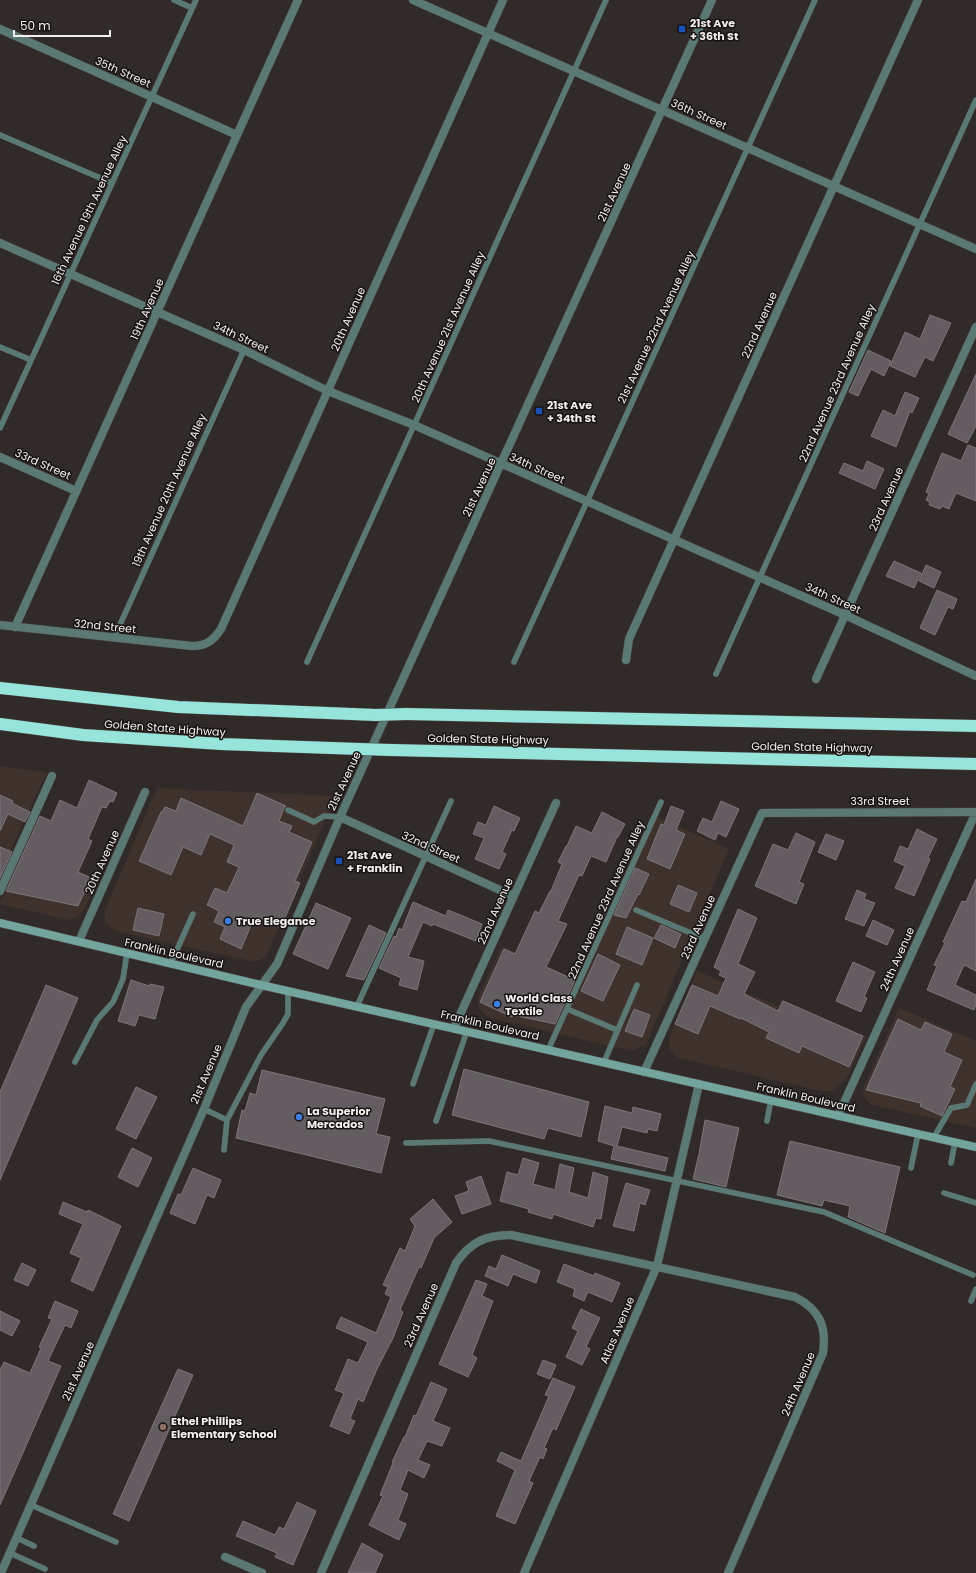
<svg xmlns="http://www.w3.org/2000/svg" width="976" height="1573" font-family="Poppins,sans-serif">
<style>
.built{fill:#3f322d}
.building{fill:#635d61;stroke:#7c757a}
.lines{fill:none;stroke-linecap:round;stroke-linejoin:round}
.service-casing{stroke:#4b4644;stroke-width:6}
.minor-casing{stroke:#4b4644;stroke-width:9}
.secondary-casing{stroke:#4b4644;stroke-width:9}
.motorway-casing{stroke:#4b4644;stroke-width:13}
.service{stroke:#5b7974;stroke-width:5.5}
.minor{stroke:#5b7974;stroke-width:8}
.secondary{stroke:#73a49e;stroke-width:8}
.motorway{stroke:#96e4da;stroke-width:12}
.motorway-bridge-casing{stroke:#4b4644;stroke-width:13;stroke-linecap:butt}
.motorway-bridge{stroke:#96e4da;stroke-width:12}
.transit-dot{fill:#1a4fb4;stroke:#161312;stroke-width:1.5}
.shop-dot{fill:#3f7fe0;stroke:#161312;stroke-width:1.5}
.education-dot{fill:#8d6e63;stroke:#161312;stroke-width:1.5}
.labels{text-anchor:middle;dominant-baseline:central;stroke-width:3;stroke-linejoin:round;paint-order:stroke}
.poi-label{font-size:11px;font-weight:bold;fill:#f3efed;stroke:#161312;text-anchor:start}
.street-label{font-size:11px;fill:#f3efed;stroke:#161312}
</style>
<rect width="100%" height="100%" fill="#302a28"/>
<path class="built" d="M0 766 47 772 0 873Z
M157 788 336 796 266 957 255 962 115 931 106 923 104 912Z
M653 815 729 849 646 1045 631 1051 487 1017 479 1008 478 997 502 946 578 980Z
M26 846 98 880 83 911 76 918 68 920 0 904V902Z
M697 971 778 1006 781 999 866 1037 846 1080 832 1091H821L678 1058 669 1049 670 1034Z
M899 1008 976 1041V1128L872 1105 866 1100 863 1095 864 1086Z"/>
<path class="building" d="M930 315 951 323 933 361 925 357 915 377 890 366 905 332 920 339Z
M868 350 891 361 884 376 871 369 858 396 849 392Z
M976 374V426L967 443 948 434Z
M905 392 919 398 912 413 910 411 896 447 871 436 883 410 895 416Z
M968 445 976 448V501L956 493 949 509 942 506 940 509 929 505 930 502 926 500 929 494 926 492 942 453 961 461Z
M867 461 884 469 875 489 839 473 844 463 863 471Z
M894 561 921 573 914 588 886 576Z
M926 565 941 572 934 588 919 581Z
M937 590 957 599 953 609 948 607 935 635 920 628Z
M89 780 117 793 113 802 110 801 106 808 102 807 88 839 92 841 78 872 91 878 78 906 6 891 40 816 51 821 60 800 77 808Z
M257 793 286 806 284 808 279 821 292 826 289 832 312 842 295 881 300 883 281 927 255 916 241 949 220 939 225 927 214 922 219 911 207 905 215 888 227 893 239 867 227 862 234 845 210 834 201 855 183 847 171 875 139 861 161 812H162L165 807 176 811 181 798 243 826Z
M0 795 13 801 12 803 30 812 25 822 8 814 0 831Z
M721 801 739 809 726 837 718 833 715 840 697 831 703 818 712 822Z
M494 806 520 818 514 831 512 830 502 852 506 854 499 869 475 859 484 838 473 834 478 822 486 825Z
M671 806 684 811 676 830 685 834 670 869 647 859 661 824 664 825Z
M602 812 625 824 618 837H617L606 862 591 856 582 876 579 875 558 921 567 924 546 967 575 980 555 1024 513 1015 512 1017 480 1002 504 949 515 954 535 911 539 913 550 891H551L562 864 558 862 566 846H567L576 826 592 833Z
M917 829 937 839 928 858 930 859 914 896 895 888 905 866 894 861 900 846 908 849Z
M796 833 815 842 799 882 804 884 796 904 755 886 773 844 788 850Z
M826 834 844 841 836 860 818 852Z
M0 847 12 852 0 878Z
M635 868 649 874 639 895 638 894 626 918 614 915Z
M976 879V971L964 965 955 985 976 995V1004L974 1010 927 990 937 966 934 965 945 943 943 942 949 929 962 901 966 902Z
M678 885 697 893 689 912 670 904Z
M857 890 866 894 864 899 875 903 864 926 845 919Z
M413 902 446 916 448 910 482 924 476 941 433 924 432 926 423 922 408 957 424 961 417 990 399 985 401 978 379 968 394 936 396 937 399 928 402 930Z
M316 903 351 918 328 969 293 954Z
M138 908 164 914 159 936 133 930Z
M738 909 757 918 738 964 755 972 744 994 778 1011 783 1001 863 1036 849 1067 802 1046 799 1053 766 1038 769 1032 741 1018 740 1019 710 1006 698 1034 675 1024 692 985 718 996 726 978 719 975 721 971 714 967Z
M873 920 894 930 887 945 866 936Z
M369 925 386 933 364 980 346 976Z
M661 925 681 934 675 948 654 938Z
M627 927 653 938 642 965 616 954Z
M598 954 620 965 603 1001 581 991Z
M853 962 875 972 864 997 867 998 861 1012 836 1001Z
M131 980 149 986 150 984 164 987 155 1019 139 1015 135 1026 118 1021Z
M46 985 78 998 0 1180V1092Z
M634 1009 650 1015 642 1037 625 1031Z
M898 1019 921 1030 925 1022 952 1034 944 1052 962 1060 950 1087 955 1089 942 1116 920 1106 921 1103 866 1090Z
M464 1069 589 1102 581 1137 548 1128 544 1139 452 1115Z
M262 1070 385 1099 376 1134 390 1137 381 1173 236 1138 242 1110 245 1111 250 1093 256 1095Z
M136 1087 157 1097 136 1139 116 1129Z
M605 1106 632 1113 633 1107 661 1114 657 1131 648 1129 647 1133 622 1127 617 1146 668 1158 665 1171 611 1159 614 1146 598 1141Z
M705 1120 739 1128 726 1187 693 1179 699 1154Z
M790 1141 900 1167 885 1233 848 1217 850 1206 824 1200 822 1206 777 1195Z
M132 1148 152 1158 138 1187 118 1177Z
M523 1158 539 1163 533 1184 555 1190 560 1164 574 1168 569 1192 588 1198 593 1172 608 1177 601 1219 596 1218 593 1227 553 1214 552 1219 528 1212 529 1209 500 1201 507 1172 518 1175Z
M193 1168 221 1180 214 1198 207 1195 195 1224 170 1213 178 1194 181 1195Z
M481 1176 491 1204 462 1214 455 1196 469 1191 466 1182Z
M626 1183 650 1190 645 1205 640 1203 634 1231 613 1226Z
M433 1199 452 1222 434 1238 421 1268 419 1267 400 1310 403 1312 393 1338 377 1369 363 1402 358 1399 350 1419 355 1421 349 1434 330 1426 344 1393 335 1390 348 1359 358 1363 368 1342 336 1328 341 1317 376 1333 391 1297 385 1294 388 1287 383 1285 400 1248 405 1251 415 1226 410 1219Z
M63 1202 87 1212 88 1210 121 1226 93 1291 71 1281 81 1258 70 1253 83 1224 59 1214Z
M502 1255 540 1271 536 1283 513 1274 508 1286 485 1276 489 1266 496 1269Z
M22 1263 36 1270 28 1286 14 1280Z
M564 1264 594 1276 595 1273 620 1283 612 1302 588 1292 584 1301 573 1296 575 1289 557 1282Z
M476 1280 487 1284 482 1296 493 1301 472 1355 477 1358 468 1377 439 1364Z
M55 1301 78 1311 71 1328 65 1325 48 1361 61 1366 0 1505V1370L4 1362 30 1373 41 1348 39 1347 52 1319 48 1318Z
M581 1309 600 1318 586 1347 590 1349 582 1365 566 1357 578 1331 572 1328Z
M0 1311 20 1321 12 1336 0 1330Z
M543 1360 556 1365 550 1379 537 1374Z
M178 1369 193 1375 129 1521 113 1514Z
M553 1378 575 1387 556 1430 553 1428 544 1448 547 1449 543 1459 540 1457 529 1481 533 1483 515 1524 496 1516 515 1470 497 1461 501 1452 521 1461 549 1396 545 1395Z
M431 1382 447 1389 433 1421 450 1428 442 1446 427 1441 418 1460 430 1465 424 1478 408 1470 400 1490 408 1494 398 1520 406 1524 399 1540 369 1525 383 1496 380 1495 393 1463 392 1462 404 1437H405L414 1415 416 1416Z
M297 1502 316 1511 293 1565 275 1557 277 1553 236 1536 243 1521 275 1535 279 1527 284 1529Z
M362 1543 383 1555 375 1573H348Z"/>
<g class="lines">
<defs>
<path id="service" d="M174 0 192 8
M0 135 112 183
M0 347 31 360
M0 428 196 0
M114 638 244 350
M307 662 606 0
M514 662 815 0
M716 674 976 100
M288 810 314 822 324 816 340 817
M636 910 705 939
M171 963 193 914
M357 1006 451 801
M567 1009 617 1030
M548 1050 661 802
M75 1062 97 1020 113 1002 123 979 127 953
M604 1062 637 985
M413 1084 434 1024
M204 1109 227 1120 261 1055 283 1023 288 1014V991
M436 1121 467 1031
M767 1121 771 1100
M934 1137 951 1108 967 1105 976 1084
M406 1143 489 1141 824 1212 973 1275
M224 1150 227 1120
M951 1163 955 1142
M911 1168 918 1134
M944 1193 976 1203
M971 1301 976 1289
M31 1505 116 1542
M17 1538 34 1546
M10 1553 45 1569"/>
<path id="minor" d="M413 0 976 249
M0 29 237 135
M0 243 244 350 328 391 414 425 845 615 976 676
M0 457 76 491
M0 625 192 646C206 646 213 641 221 629L503 0
M15 627 298 0
M626 660 629 639 918 0
M816 679 976 327
M340 817 513 896
M0 891 52 776
M79 941 145 792
M454 1028 556 803
M644 1072 762 813 976 812 838 1116
M225 1557 262 1573
M1 1573 204 1109 246 1007 277 964 340 817 712 0
M321 1573 456 1263C471 1242 485 1235 511 1235L795 1297C819 1309 827 1326 823 1353L728 1573
M524 1573 657 1266 699 1084"/>
<path id="secondary" d="M0 923 261 985 976 1147"/>
<path id="motorway" d="M0 688 178 707 376 715
M406 714 976 726
M0 724 83 735 221 744 360 749
M391 750 976 764"/>
</defs>
<use href="#service" class="service-casing"/>
<use href="#minor" class="minor-casing"/>
<use href="#secondary" class="secondary-casing"/>
<use href="#motorway" class="motorway-casing"/>
<use href="#service" class="service"/>
<use href="#minor" class="minor"/>
<use href="#secondary" class="secondary"/>
<use href="#motorway" class="motorway"/>
<defs>
<path id="motorway-bridge" d="M376 715 406 714
M360 749 391 750"/>
</defs>
<use href="#motorway-bridge" class="motorway-bridge-casing"/>
<use href="#motorway-bridge" class="motorway-bridge"/>
</g>
<g class="transit-dot">
<rect x="678" y="25" width="8" height="8" rx="2"/>
<rect x="535" y="407" width="8" height="8" rx="2"/>
<rect x="335" y="857" width="8" height="8" rx="2"/>
</g>
<g class="shop-dot">
<circle cx="228" cy="921" r="4"/>
<circle cx="497" cy="1004" r="4"/>
<circle cx="299" cy="1117" r="4"/>
</g>
<circle class="education-dot" cx="163" cy="1427" r="4"/>
<g class="labels">
<g class="poi-label">
<text x="690" y="23">21st Ave<tspan x="690" dy="13">+ 36th St</tspan></text>
<text x="547" y="405">21st Ave<tspan x="547" dy="13">+ 34th St</tspan></text>
<text x="347" y="855">21st Ave<tspan x="347" dy="13">+ Franklin</tspan></text>
<text x="236" y="921">True Elegance</text>
<text x="505" y="998">World Class<tspan x="505" dy="13">Textile</tspan></text>
<text x="307" y="1111">La Superior<tspan x="307" dy="13">Mercados</tspan></text>
<text x="171" y="1421">Ethel Phillips<tspan x="171" dy="13">Elementary School</tspan></text>
</g>
<g class="street-label">
<text transform="translate(123 72) rotate(24)">35th Street</text>
<text transform="translate(699 114) rotate(24)">36th Street</text>
<text transform="translate(614 192) rotate(-65)">21st Avenue</text>
<text transform="translate(89 210) rotate(-65)">16th Avenue 19th Avenue Alley</text>
<text transform="translate(147 309) rotate(-66)">19th Avenue</text>
<text transform="translate(348 319) rotate(-66)">20th Avenue</text>
<text transform="translate(759 325) rotate(-66)">22nd Avenue</text>
<text transform="translate(448 327) rotate(-66)">20th Avenue 21st Avenue Alley</text>
<text transform="translate(656 327) rotate(-65)">21st Avenue 22nd Avenue Alley</text>
<text transform="translate(241 337) rotate(25)">34th Street</text>
<text transform="translate(837 383) rotate(-66)">22nd Avenue 23rd Avenue Alley</text>
<text transform="translate(43 464) rotate(24)">33rd Street</text>
<text transform="translate(537 468) rotate(24)">34th Street</text>
<text transform="translate(479 487) rotate(-65)">21st Avenue</text>
<text transform="translate(169 490) rotate(-66)">19th Avenue 20th Avenue Alley</text>
<text transform="translate(886 499) rotate(-66)">23rd Avenue</text>
<text transform="translate(833 598) rotate(24)">34th Street</text>
<text transform="translate(105 626) rotate(6)">32nd Street</text>
<text transform="translate(165 728) rotate(4)">Golden State Highway</text>
<text transform="translate(488 739) rotate(1)">Golden State Highway</text>
<text transform="translate(812 747) rotate(1)">Golden State Highway</text>
<text transform="translate(344 781) rotate(-65)">21st Avenue</text>
<text x="880" y="801">33rd Street</text>
<text transform="translate(431 847) rotate(24)">32nd Street</text>
<text transform="translate(102 862) rotate(-66)">20th Avenue</text>
<text transform="translate(606 900) rotate(-66)">22nd Avenue 23rd Avenue Alley</text>
<text transform="translate(495 911) rotate(-66)">22nd Avenue</text>
<text transform="translate(698 927) rotate(-66)">23rd Avenue</text>
<text transform="translate(174 953) rotate(13)">Franklin Boulevard</text>
<text transform="translate(897 959) rotate(-66)">24th Avenue</text>
<text transform="translate(490 1025) rotate(13)">Franklin Boulevard</text>
<text transform="translate(206 1074) rotate(-67)">21st Avenue</text>
<text transform="translate(806 1097) rotate(13)">Franklin Boulevard</text>
<text transform="translate(421 1315) rotate(-66)">23rd Avenue</text>
<text transform="translate(617 1330) rotate(-67)">Atlas Avenue</text>
<text transform="translate(78 1371) rotate(-66)">21st Avenue</text>
<text transform="translate(798 1384) rotate(-67)">24th Avenue</text>
</g>
</g>
<path d="M14 30v6h96v-6" fill="none" stroke="#f3efed" stroke-width="2"/>
<text x="20" y="30" font-size="12" fill="#f3efed" stroke="#161312" stroke-width="3" paint-order="stroke">50 m</text>
</svg>
